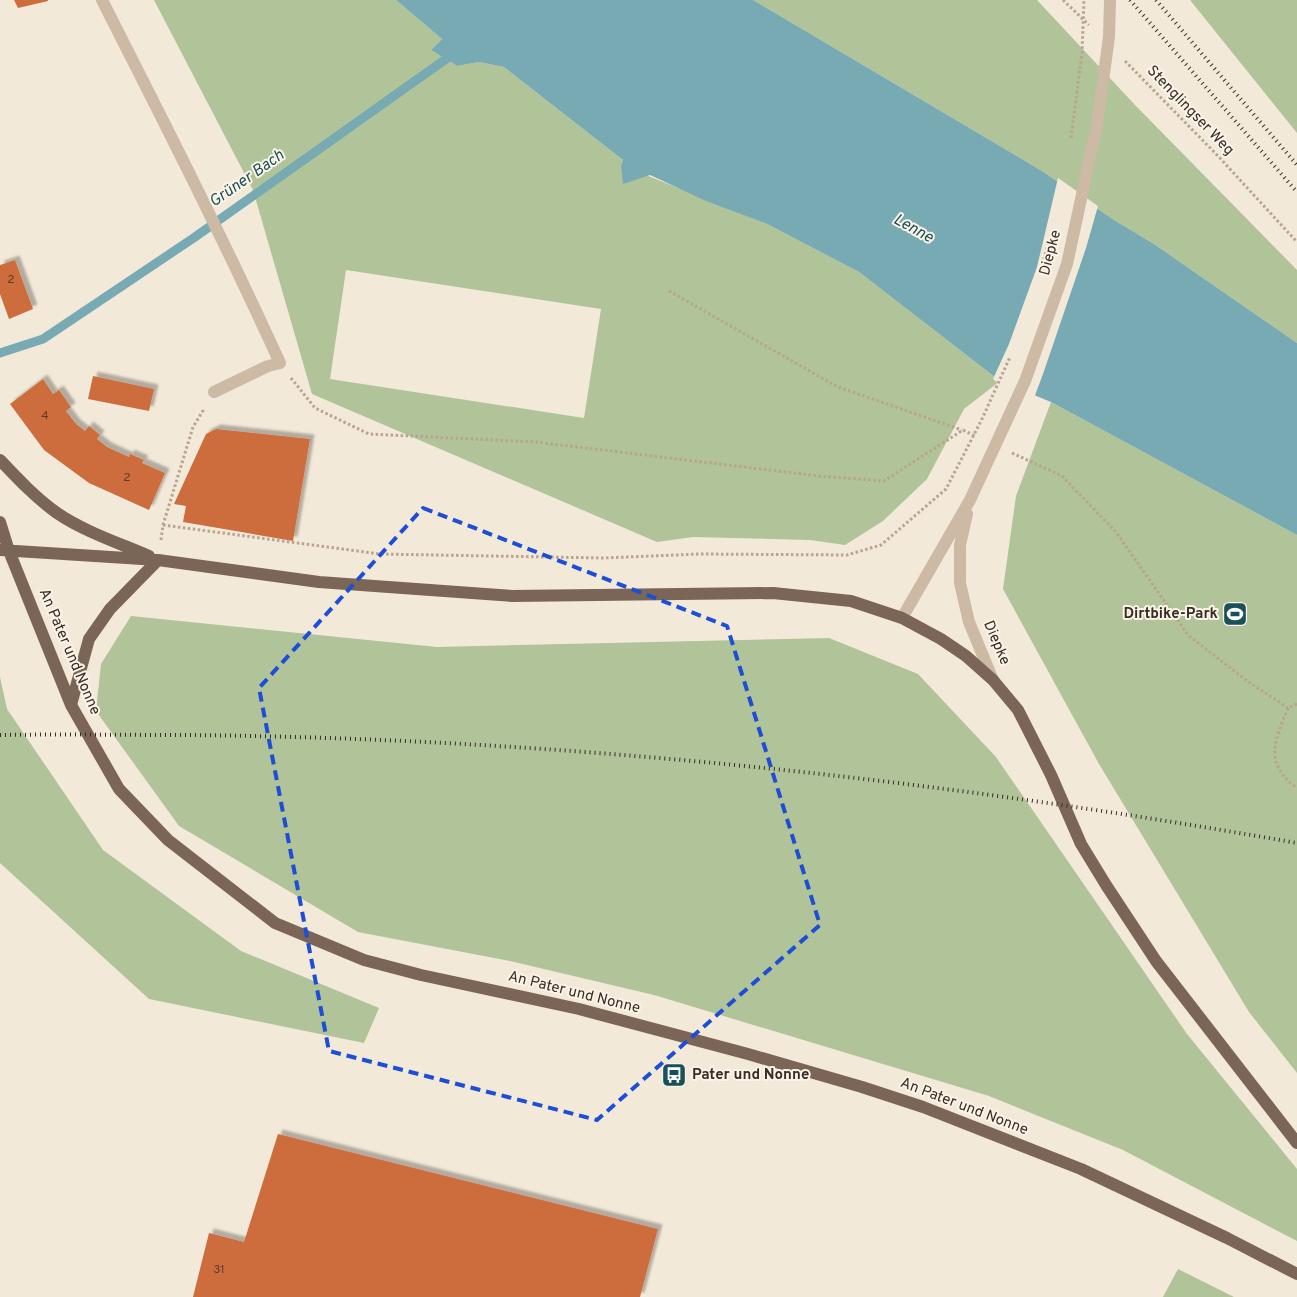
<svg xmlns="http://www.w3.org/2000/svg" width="1297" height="1297" font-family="Overpass,sans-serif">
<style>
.green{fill:#b1c399;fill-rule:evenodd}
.water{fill:#77aab2}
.pier{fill:#f3e9d9}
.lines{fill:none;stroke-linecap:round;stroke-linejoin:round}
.stream{stroke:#77aab2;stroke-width:9}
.building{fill:#cd6c3d;filter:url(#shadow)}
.path{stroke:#b8a48f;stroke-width:3;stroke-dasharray:2.5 2.5;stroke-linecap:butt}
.minor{stroke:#ccbaa5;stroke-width:12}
.major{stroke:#7a6557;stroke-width:12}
.rail{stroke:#372d27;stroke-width:4;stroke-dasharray:1 4;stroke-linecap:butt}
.marked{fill:none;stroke:#1d4ed8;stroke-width:4;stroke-dasharray:10 6;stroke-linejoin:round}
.labels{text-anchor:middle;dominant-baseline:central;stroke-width:4;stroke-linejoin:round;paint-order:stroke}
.number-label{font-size:12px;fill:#5c3d2c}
.street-label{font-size:15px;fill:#372d27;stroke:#faf3e6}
.poi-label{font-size:15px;font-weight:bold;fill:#372d27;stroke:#faf3e6;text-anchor:end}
.water-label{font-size:16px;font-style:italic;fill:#19515b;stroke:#faf3e6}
</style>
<defs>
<filter id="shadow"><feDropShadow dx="4.5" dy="-4.5" stdDeviation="1" flood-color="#0004"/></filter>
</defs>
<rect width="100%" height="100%" fill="#f3e9d9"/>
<path class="green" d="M154 0H396L442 39 431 50 457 66 479 62 504 67 623 160 621 165 767 224 859 272 1000 381 964 409 927 479 883 521 845 545 810 540 693 537 657 542 312 394 253 190ZM346 270 601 309 584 418 330 379Z
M753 0H1037L1135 105 1297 270V343L1154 244 1114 220 1042 171Z
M1190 0H1297V133Z
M1051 402 1297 535V1073L1249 1012 1099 764 1003 589 1016 496Z
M131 616 437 647 829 638 918 674 996 757 1187 1034 1297 1169V1241L1123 1150 989 1096 654 995 510 961 358 932 179 826 96 711 101 664Z
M0 677 7 709 103 850 241 951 379 1008 364 1043 149 999 0 863Z
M1178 1269 1234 1297H1163Z"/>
<path class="water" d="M396 0H753L1042 171 1114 220 1154 244 1297 343V535L1051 402 1000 381 859 272 767 224 706 201 650 175 623 184 621 165 623 160 504 67 479 62 457 66 431 50 442 39Z"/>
<path class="pier" d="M1058 178 1098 206 1086 248 1043 374 1034 398 999 384 993 379 1009 344 1037 267Z"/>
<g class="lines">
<path class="stream" d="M0 353 43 339 195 237 446 59 452 50"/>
</g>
<path class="building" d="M14 0H48V1L18 8Z
M15 260 33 309 9 319 0 294V265Z
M93 376 154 389 149 411 88 399Z
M43 379 53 394 59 390 71 407 66 411 76 424 85 431 89 426 100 435 97 439 107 447 129 457 130 454 144 460 142 463 165 473 149 510 89 483 44 450 10 404Z
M216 429 310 439 293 541 183 522 186 506 174 504 206 434Z
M278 1134 658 1229 640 1297H193L209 1233 244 1242Z"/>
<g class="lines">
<path class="path" d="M1063 0 1089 25
M1125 61 1218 156 1297 242
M1071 138 1082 53 1084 0
M1041 269 1049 241
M669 291 838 387 962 430
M291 378 315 408 369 434 536 442 819 476 884 481 963 430 975 436
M1012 453 1062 476 1116 532 1188 635 1247 681 1288 708
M163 525 380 554 603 558 700 554 847 555 881 545 946 489 982 419 1010 357
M161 540 163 525 193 427 204 409
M1297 704 1288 708C1275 741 1263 763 1297 788"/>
<path class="minor" d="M102 0C163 120 224 240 280 363L268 366 214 392
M967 514 960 545V583L969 622 993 680
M902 618 970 500 1025 381 1067 264 1097 125 1109 37 1110 0"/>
<path class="major" d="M0 460C18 479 36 498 57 513 85 532 119 543 149 556
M0 522 9 551 71 705 119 789 168 840 275 923 364 960 421 975 579 1009 748 1054 862 1087 923 1107 1081 1169 1227 1238 1297 1274
M0 550 158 560 319 582 512 596 773 593 851 601 902 618 941 639 966 656 993 680 1018 710 1051 775 1081 844 1106 885 1156 961 1297 1143
M71 705 89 639 110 609 158 560"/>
<path class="rail" d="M1130 0 1297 192
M1156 0 1297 165
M0 735C61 734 122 735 183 735 557 738 929 778 1297 843"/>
</g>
<path class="marked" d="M423 508 727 626 820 925 597 1120 329 1051 259 688Z"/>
<defs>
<symbol id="stadium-square" viewBox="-11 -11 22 22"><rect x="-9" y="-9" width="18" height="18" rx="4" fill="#19515b" stroke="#faf3e6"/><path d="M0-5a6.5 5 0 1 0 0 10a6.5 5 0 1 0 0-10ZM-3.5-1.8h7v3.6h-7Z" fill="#fff"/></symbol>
<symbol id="bus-square" viewBox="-11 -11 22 22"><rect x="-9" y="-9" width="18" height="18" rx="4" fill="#19515b" stroke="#faf3e6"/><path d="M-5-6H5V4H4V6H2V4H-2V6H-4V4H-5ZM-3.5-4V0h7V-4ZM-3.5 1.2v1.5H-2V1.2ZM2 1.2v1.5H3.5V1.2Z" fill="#fff"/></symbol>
</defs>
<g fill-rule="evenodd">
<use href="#stadium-square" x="1221" y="600" width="28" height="28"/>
<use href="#bus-square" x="660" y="1061" width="28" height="28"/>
</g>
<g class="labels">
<g class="number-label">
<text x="11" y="280">2</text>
<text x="45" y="416">4</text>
<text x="127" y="478">2</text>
<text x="219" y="1270">31</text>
</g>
<g class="street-label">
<text transform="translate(1190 111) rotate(46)">Stenglingser Weg</text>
<text transform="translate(1051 253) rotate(-75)">Diepke</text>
<text transform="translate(996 643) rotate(67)">Diepke</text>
<text transform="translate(69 652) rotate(67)">An Pater und Nonne</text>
<text transform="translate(574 993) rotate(14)">An Pater und Nonne</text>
<text transform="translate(964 1107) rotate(21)">An Pater und Nonne</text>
</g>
<g class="poi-label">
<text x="1218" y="614">Dirtbike-Park</text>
<text x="692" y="1075" text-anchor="start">Pater und Nonne</text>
</g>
<g class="water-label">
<text transform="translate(247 179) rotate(-35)">Grüner Bach</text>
<text transform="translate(913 229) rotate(29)">Lenne</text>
</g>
</g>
</svg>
